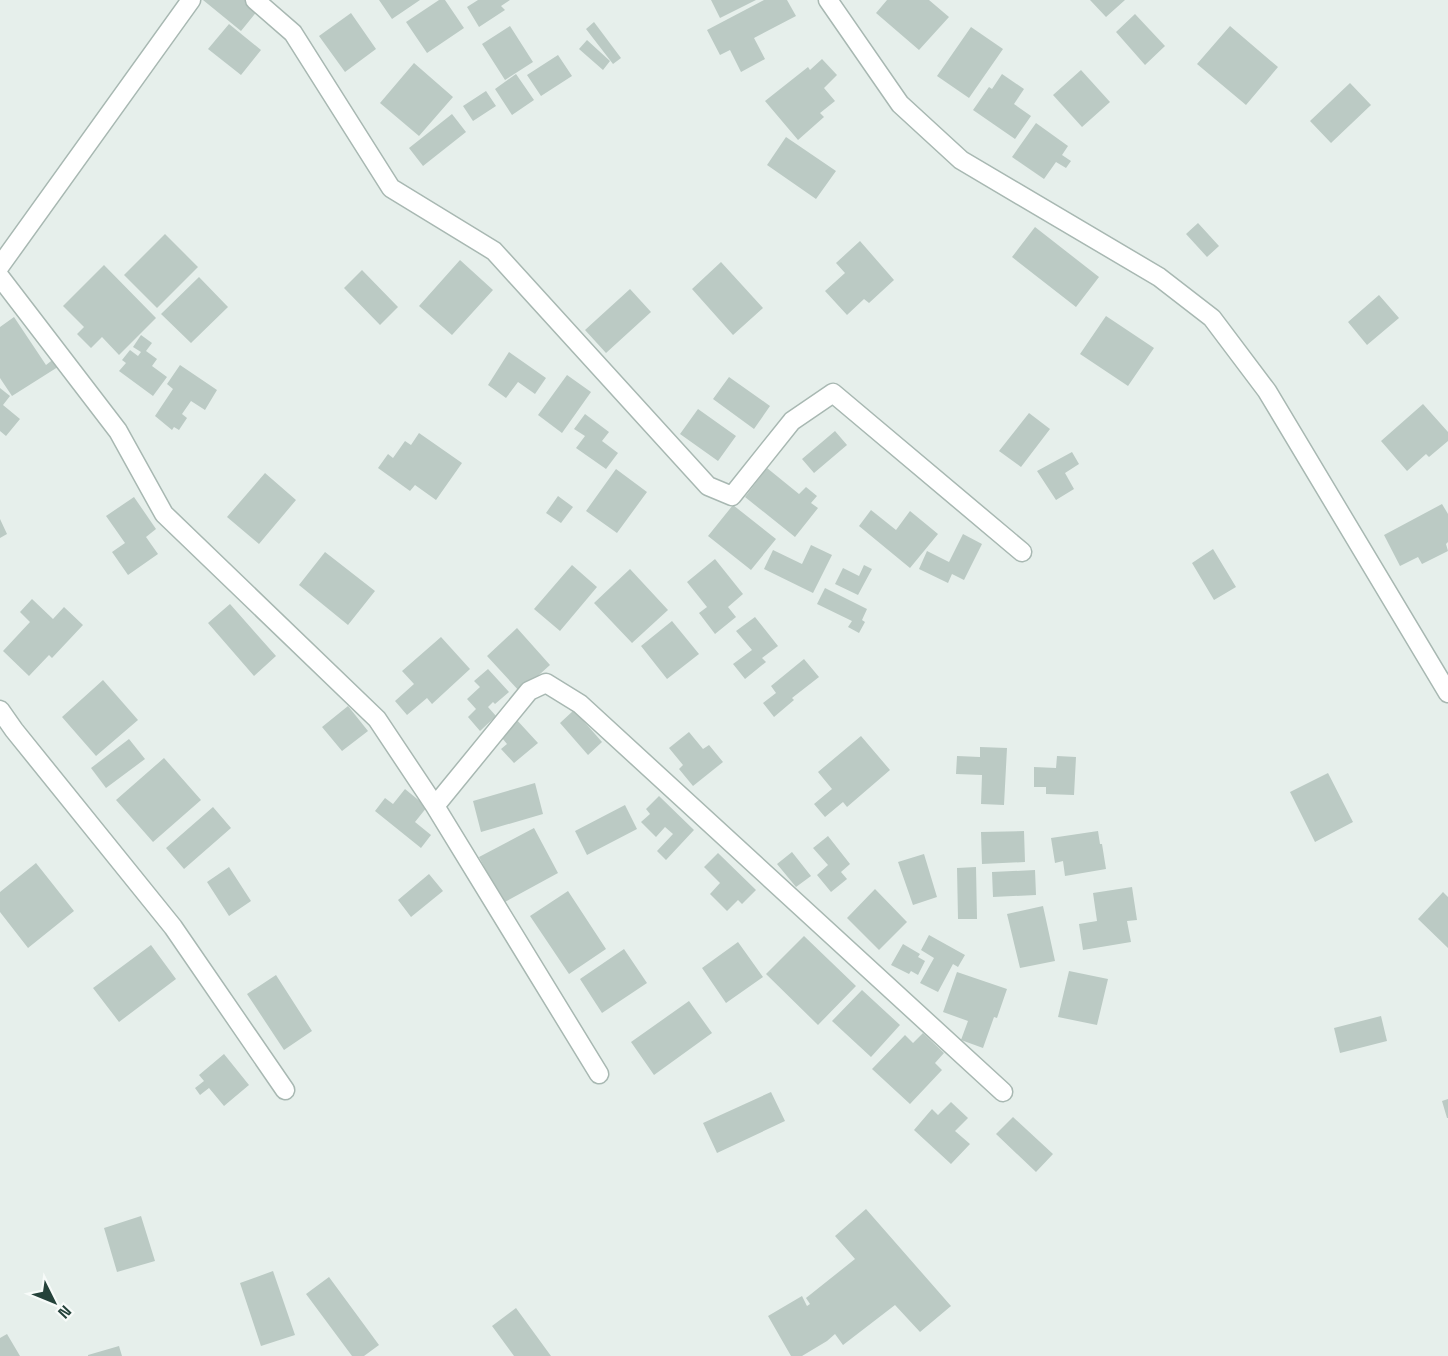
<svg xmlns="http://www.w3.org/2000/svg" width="1448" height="1356" font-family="'Space Grotesk',sans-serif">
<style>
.building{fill:#bbcac4}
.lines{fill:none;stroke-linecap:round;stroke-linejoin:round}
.street-casing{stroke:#a8b8b2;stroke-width:21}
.street{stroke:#fff;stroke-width:18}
</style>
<rect width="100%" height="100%" fill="#e6efeb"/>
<path class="building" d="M203 0H246L258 10 241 31Z
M379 0H420L392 19Z
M439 0H445L464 28 427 53 406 22Z
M478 0H510L501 6 505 10 479 27 467 7Z
M711 0H756L720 18Z
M764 0H787L796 16 754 38 765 59 741 72 730 50 720 55 707 30Z
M887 0H929L949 17 919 50 876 13Z
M1090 0H1125L1106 17Z
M351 13 376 49 345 72 319 36Z
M1135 14 1165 46 1145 65 1116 32Z
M594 22 621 58 613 64 586 29Z
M229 24 261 50 241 75 208 49Z
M510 26 533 62 505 80 482 44Z
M1230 26 1278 67 1246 105 1197 64Z
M971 27 1003 49 969 98 937 76Z
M587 40 610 61 603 70 579 49Z
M558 55 572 76 541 96 527 75Z
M822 59 837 75 824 88 835 101 820 113 824 117 798 140 765 101 808 67 810 70Z
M414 63 453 97 419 136 380 103Z
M1081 70 1110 102 1082 127 1053 95Z
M516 74 534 100 512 115 495 89Z
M1002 74 1024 89 1014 104 1031 116 1015 139 973 110 989 87 992 89Z
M1350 83 1371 105 1331 143 1310 121Z
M486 91 496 106 473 121 463 106Z
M452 114 466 132 423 166 409 148Z
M1036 123 1068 146 1062 155 1071 161 1066 168 1056 162 1044 179 1012 157Z
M786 137 836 171 816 199 767 165Z
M1198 223 1219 246 1207 257 1186 234Z
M1035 227 1099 277 1076 307 1012 257Z
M165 234 198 267 157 308 124 275Z
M860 241 894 280 869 303 864 299 847 315 825 291 845 273 836 263Z
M460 260 493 290 452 335 419 306Z
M721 262 763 308 733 335 692 289Z
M104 265 156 318 119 355 102 337 91 348 77 334 84 327 63 306Z
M362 270 398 307 380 325 344 288Z
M199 277 228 307 191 343 161 314Z
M630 289 651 312 606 353 585 330Z
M1379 295 1399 318 1367 345 1348 322Z
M1106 316 1154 348 1128 386 1080 354Z
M14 317 46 365 55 358 61 365 12 396 0 378V327Z
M141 335 152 343 146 351 157 359 152 366 167 377 153 396 119 371 126 363 122 360 130 350 138 356 141 352 133 347Z
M509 352 546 378 535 394 518 382 506 398 488 385Z
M180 365 217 390 205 410 191 401 182 414 187 418 179 430 174 427 172 430 155 416 173 389 167 384Z
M567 375 591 392 562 433 538 415Z
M729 377 770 406 754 429 713 399Z
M0 388 10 396 3 405 20 419 6 436 0 431Z
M1423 404 1448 432V441L1429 457 1426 454 1407 471 1381 441Z
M698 409 736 436 718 461 680 434Z
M1029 413 1050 429 1021 467 999 451Z
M585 414 609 432 602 441 618 453 606 469 576 448 585 436 574 429Z
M835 431 847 445 814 473 802 459Z
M419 433 462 463 436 500 415 485 410 491 378 468 388 454 393 458 405 441 411 445Z
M1072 452 1079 464 1065 473 1074 489 1056 500 1037 471Z
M767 468 799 494 806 487 817 496 811 503 818 508 795 537 745 497Z
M616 469 647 492 617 533 586 511Z
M265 473 296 500 259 544 227 517Z
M558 496 573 507 561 523 546 513Z
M134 497 156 529 146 537 158 554 128 575 112 552 125 543 106 516Z
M1442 504 1448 514V542L1446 544 1448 551 1422 564 1418 557 1400 566 1384 535Z
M733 505 776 539 751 570 708 536Z
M871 510 896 530 910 511 938 534 910 568 859 526Z
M0 519 7 534 0 538Z
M963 534 982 544 964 580 952 574 948 583 919 569 927 551 949 562Z
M811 545 832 555 813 593 764 569 773 550 802 564Z
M1213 549 1236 587 1214 600 1192 563Z
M325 552 375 591 348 625 299 585Z
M715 559 743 594 728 607 736 617 715 634 699 613 707 607 687 582Z
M572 565 597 587 560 631 534 609Z
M864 565 872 569 858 595 835 584 843 568 859 576Z
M630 569 668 610 632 643 594 603Z
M825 588 867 609 862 620 865 622 859 633 848 627 852 621 817 604Z
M32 599 53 619 64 607 83 625 52 658 49 655 29 676 3 651 30 622 20 612Z
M230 604 276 656 254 676 208 623Z
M755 617 778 646 762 658 766 662 745 679 733 664 752 650 736 631Z
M672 621 699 654 667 679 641 646Z
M517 628 550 665 520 692 487 656Z
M441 637 470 669 432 704 427 698 407 715 395 701 414 684 402 671Z
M804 659 819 677 792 698 794 700 774 717 763 703 776 693 771 686Z
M488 669 509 692 495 704 493 702 488 707 496 716 480 731 468 717 476 709 467 699 480 687 474 681Z
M103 680 138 720 96 756 62 717Z
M348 706 368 731 342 751 322 727Z
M574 710 602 742 588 755 560 723Z
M515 718 538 743 514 763 501 749 507 744 498 733Z
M689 732 703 749 709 745 723 762 693 786 679 769 683 765 669 748Z
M861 736 890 770 847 807 843 802 825 817 814 804 832 789 818 772Z
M129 739 145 759 106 788 91 768Z
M980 747 1007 748 1004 805 981 804 982 775 956 774 957 756 980 757Z
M1057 756 1076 757 1074 795 1046 794V787H1034V767L1056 768Z
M164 758 201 800 153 842 116 800Z
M1328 773 1353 822 1315 842 1290 792Z
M535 783 543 814 481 832 473 801Z
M405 789 427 807 415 822 431 835 421 848 375 811 385 798 393 804Z
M659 796 694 830 666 860 657 851 673 834 665 827 656 837 641 822 650 814 646 809Z
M625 805 637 829 587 855 575 831Z
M213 807 231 828 184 869 166 848Z
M534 828 558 873 503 903 479 857Z
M1024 831 1025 862 982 864 981 832Z
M1098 831 1100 844H1102L1106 869 1065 876 1063 861 1055 863 1051 838Z
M828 836 850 864 841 872 847 879 831 892 817 875 828 865 813 848Z
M792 852 811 876 796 887 777 864Z
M718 853 756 890 742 904 738 900 727 911 710 894 720 883 704 867Z
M924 854 937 897 913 905 898 862Z
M36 863 74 911 28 948 0 912V892Z
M229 867 251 901 229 916 207 882Z
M976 867 977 919H958L957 868Z
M1035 870 1036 895 993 897 992 872Z
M429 874 443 891 411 917 398 900Z
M1132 887 1137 920 1127 921 1131 942 1083 950 1079 924 1097 921 1093 893Z
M875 889 907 922 879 950 847 918Z
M568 891 606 949 569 974 530 916Z
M1443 892 1448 897V948L1418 919Z
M1043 906 1055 961 1020 968 1007 914Z
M929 935 965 955 958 967 953 964 938 992 920 983 934 958 921 950Z
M804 936 856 986 818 1025 766 974Z
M738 942 763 977 726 1003 702 968Z
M903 944 920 954 918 957 925 961 918 975 911 971 909 974 891 965Z
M151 945 176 979 119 1022 93 988Z
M624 949 647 983 602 1013 580 979Z
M1069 971 1108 979 1097 1025 1058 1017Z
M957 972 1007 989 997 1018 994 1017 983 1048 961 1040 968 1021 943 1012Z
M276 975 312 1031 284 1050 247 994Z
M862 990 900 1025 871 1057 832 1021Z
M689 1001 712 1033 654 1075 631 1042Z
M1381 1016 1387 1041 1340 1053 1334 1028Z
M923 1033 944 1053 935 1063 942 1070 910 1104 872 1069 905 1035 913 1043Z
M224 1054 249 1085 224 1106 209 1088 200 1095 195 1088 204 1081 199 1075Z
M771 1092 785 1121 717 1153 703 1123Z
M1448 1099V1118H1447L1442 1101Z
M951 1102 968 1118 955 1131 970 1144 951 1164 914 1130 932 1109 938 1115Z
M1013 1117 1053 1154 1036 1172 996 1134Z
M866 1209 951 1306 920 1332 895 1305 843 1345 835 1334 827 1341 802 1356H791L768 1316 802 1296 807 1306 810 1304 806 1298 855 1259 835 1236Z
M141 1216 155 1261 117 1272 104 1228Z
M273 1271 295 1335 261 1346 240 1283Z
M329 1277 379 1345 364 1356H352L306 1294Z
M516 1308 551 1356H514L492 1326Z
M7 1334 20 1356H0V1338Z
M119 1346 122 1356H88V1355Z"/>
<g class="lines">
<defs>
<path id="street" d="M255 0 293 33 391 188 494 251 708 486 732 496 792 421 833 393 1022 552
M828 0 900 104 961 160 1159 277 1212 318 1267 391 1448 693
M0 266 191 0
M0 277 118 431 164 514 377 719 435 806 599 1074
M0 710 14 730 173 927 285 1090
M435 806 529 691 546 683 580 704 1003 1092"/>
</defs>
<use href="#street" class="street-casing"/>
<use href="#street" class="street"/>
</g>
<g transform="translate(54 1302) rotate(133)" stroke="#f7fbf9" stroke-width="4.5" paint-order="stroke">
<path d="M0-4.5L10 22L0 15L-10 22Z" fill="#24423a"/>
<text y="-9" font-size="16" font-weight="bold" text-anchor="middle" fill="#24423a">N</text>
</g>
</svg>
